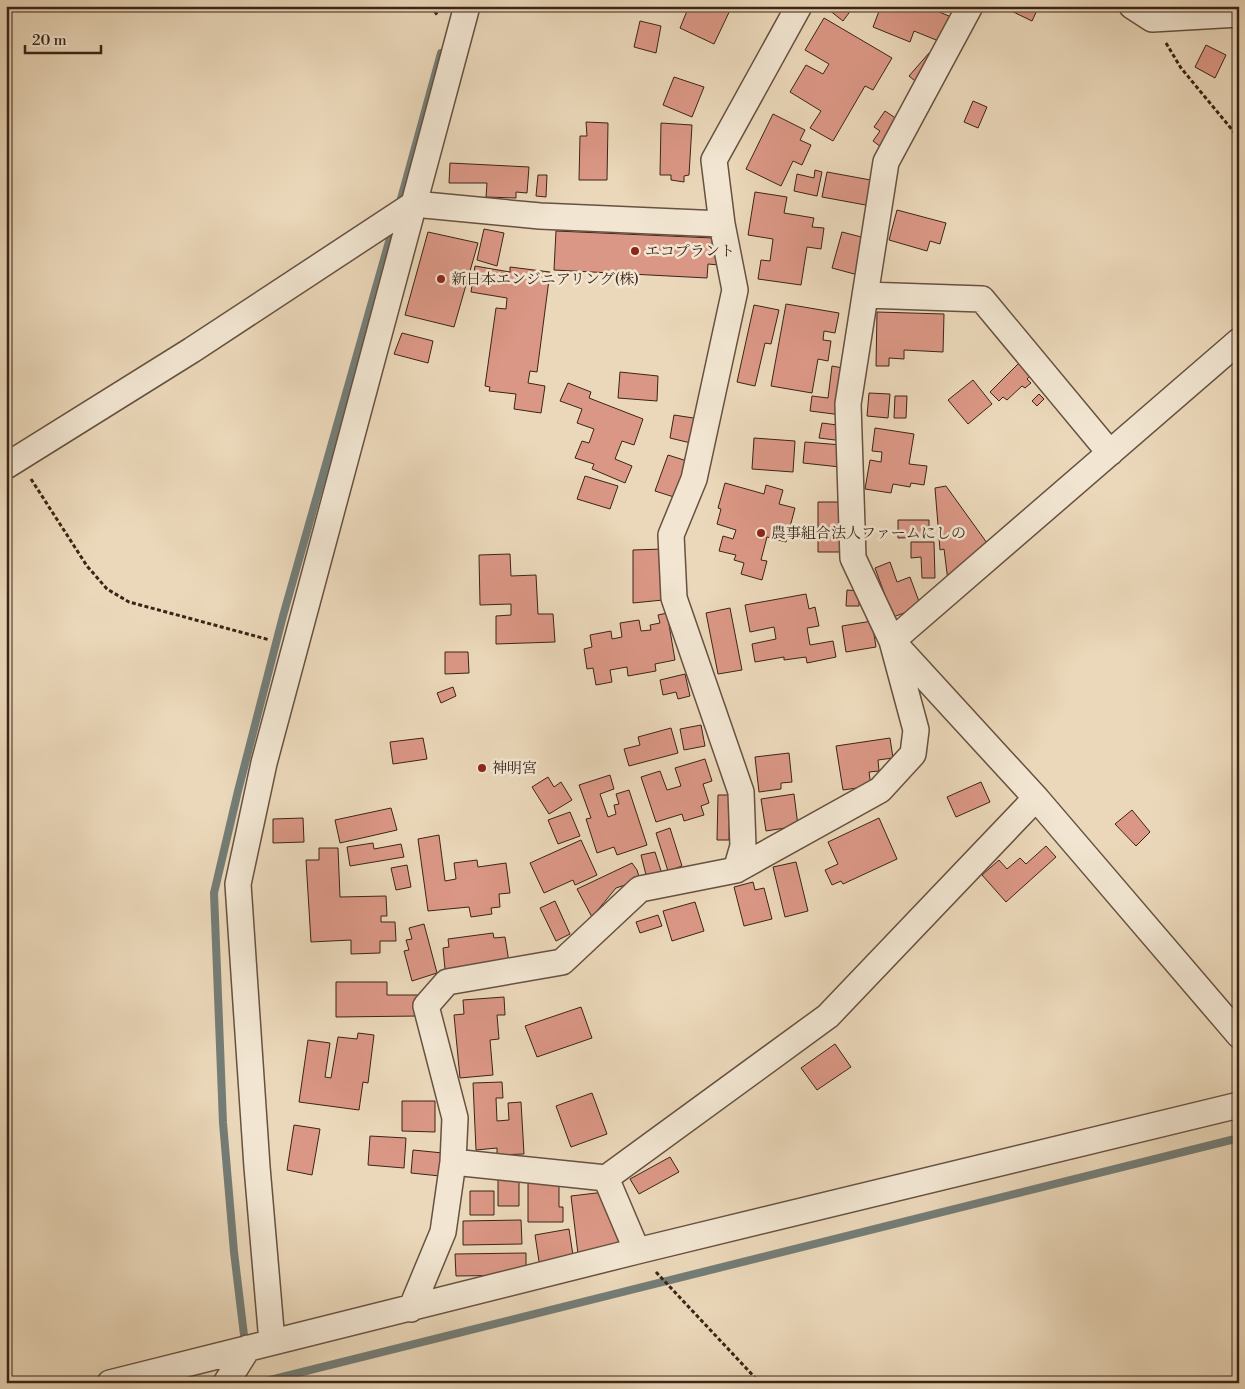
<svg xmlns="http://www.w3.org/2000/svg" width="1245" height="1389" font-family="'Libre Bodoni','Noto Serif JP',serif">
<style>
.lines{fill:none;stroke-linecap:round;stroke-linejoin:round}
.stream{stroke:#747d77;stroke-width:8}
.building{fill:#db9785;stroke:#3b2417}
.street-casing{stroke:#675140;stroke-width:28}
.path{stroke:#3b2417;stroke-width:3;stroke-dasharray:4 2.5;stroke-linecap:butt}
.street{stroke:#f2e6d2;stroke-width:25}
.poi-dot{fill:#8f2418;stroke:#f2e6d2;stroke-width:2}
.labels{text-anchor:middle;dominant-baseline:central;stroke-width:5;stroke-linejoin:round;paint-order:stroke}
.poi-label{font-size:15px;fill:#3b2417;stroke:#f2e6d2;text-anchor:start}
</style>
<rect width="100%" height="100%" fill="#ebd8ba"/>
<filter id="stains"><feTurbulence type="fractalNoise" baseFrequency=".004" numOctaves="4"/><feColorMatrix values="0 0 0 0 .2 0 0 0 0 .09 0 0 0 0 .02 0 0 0 .5 -.17"/></filter>
<radialGradient id="worn" r=".72"><stop offset=".6" stop-color="#630" stop-opacity="0"/><stop offset="1" stop-color="#630" stop-opacity=".3"/></radialGradient>
<g class="lines">
<path class="stream" d="M399 206 441 53
M244 1335 234 1252 223 1123 214 893 238 791 283 616 394 224
M258 1383 1239 1138"/>
</g>
<path class="building" d="M689 6H732L714 44 680 28Z
M824 6H854L843 21Z
M881 6H909L923 11 925 6 956 19 946 44 914 31 910 42 873 27Z
M944 6H965L961 15Z
M1001 6H1039L1032 21Z
M824 18 892 58 873 90 865 86 833 141 810 128 821 111 790 92 806 65 823 74 829 64 805 50Z
M640 21 661 26 656 53 634 47Z
M1206 45 1226 55 1215 78 1195 67Z
M929 53 939 61 920 85 909 76Z
M674 77 704 87 692 117 663 105Z
M973 101 987 107 978 128 964 122Z
M885 111 903 123 885 150 873 141 880 131 874 127Z
M773 114 805 130 800 140 811 145 802 165 793 161 781 186 746 169Z
M586 122 608 123 607 180H579L580 136H587Z
M661 123 692 125 689 175 684 176V182L671 180V175H660Z
M450 163 529 167 527 193 516 192V198L486 197 487 183H449Z
M815 170 822 172 817 196 794 191 797 174 814 178Z
M827 172 876 181 871 206 822 197Z
M538 175H547L546 197 536 196Z
M755 192 787 197 784 213 814 218 812 227 824 228 821 249 807 247 801 285 758 279 761 260 770 261 773 239 748 235Z
M897 210 946 223 940 244 930 241 927 251 889 240Z
M484 229 504 233 497 266 477 260Z
M556 231 713 238 719 265 708 264 707 278 554 270Z
M428 232 478 243 454 327 405 315Z
M842 232 869 239 858 275 832 268Z
M475 266 510 272V267L550 272 537 372 530 371 528 383 545 386 541 413 514 409 516 394 489 391 490 387 485 386 496 308 506 309 507 298 471 292Z
M786 304 839 313 835 333 824 331 823 340 831 341 828 361 818 359 812 393 771 386Z
M754 305 779 310 771 344 765 343 755 386 737 382Z
M877 312 944 314 943 352 904 350V359L889 358V366H876Z
M402 333 433 341 428 363 394 354Z
M1020 362 1032 374 1027 379 1031 383 1025 388 1022 386 1007 400 1003 397 999 401 990 392Z
M832 366 848 369 842 415 810 411 812 396 828 398Z
M620 372 658 376 657 401 618 398Z
M973 380 992 404 968 424 948 400Z
M568 383 591 392 589 398 643 419 634 445 622 441 615 459 632 466 625 483 592 469 594 464 575 458 582 441 589 443 594 429 577 423 582 409 560 401Z
M869 393 890 394 888 418 867 416Z
M1039 394 1044 399 1037 406 1032 401Z
M895 396H907L906 418H894Z
M674 415 700 419 695 444 670 438Z
M822 423 845 426 843 441 819 438Z
M875 428 914 434 909 464 927 466 924 485 911 483 910 487 893 484 891 493 865 489 870 460 881 462 882 452 872 451Z
M754 438 795 441 793 472 752 469Z
M805 442 842 445 840 467 803 463Z
M668 455 687 461 674 497 655 491Z
M585 476 618 486 610 509 577 499Z
M725 483 764 494 766 485 783 490 779 504 795 508 786 542 767 537 761 560 767 561 762 580 741 574 744 563 734 560 736 555 719 551 723 536 733 539 736 530 717 524 721 509 718 508Z
M946 486 987 543 948 581 944 549 940 550 935 488Z
M818 502H843V552H818Z
M898 520H929V537L898 538Z
M911 542H934L935 578H922L921 557 911 558Z
M663 549V600L633 603V550Z
M510 554 511 576 536 575 538 614H553L555 642 496 644V616L511 615V604L480 605 479 555Z
M890 562 897 582 910 577 921 607 893 617 875 568Z
M847 590 859 591V606H846Z
M806 594 809 609 815 607 819 626 807 628 810 645 833 641 836 657 807 663 806 657 784 660V657L755 662 752 644 776 639 774 627 750 632 745 605Z
M730 608 742 670 718 674 706 613Z
M667 613 675 660 655 664 656 671 628 676 627 667 610 670 612 682 596 685 593 668 587 669 584 649 592 647 590 635 611 631 612 639 622 637 620 623 639 620 641 631 651 630 650 625 660 623 658 615Z
M872 621 876 647 846 652 842 626Z
M445 652H468L469 673 445 674Z
M685 674 690 696 678 699 676 692 663 695 660 680Z
M453 687 456 696 441 703 437 693Z
M701 725 705 746 684 750 680 729Z
M671 728 678 753 629 766 624 749 640 745 638 737Z
M423 738 427 759 393 764 390 742Z
M890 738 893 758 878 760 879 771 869 772 871 786 843 790 836 746Z
M789 753 792 782 781 783V789L759 792 755 757Z
M705 759 712 781 703 784 709 803 701 806 704 815 684 821 682 814 656 822 641 777 660 771 667 790 681 786 675 768Z
M610 775 614 789 600 794 608 817 616 814 614 805 619 804 616 794 629 790 647 845 617 855 614 847 597 853 586 819 591 818 579 785Z
M548 777 554 787 561 782 572 800 549 814 532 787Z
M981 782 990 802 956 817 947 797Z
M794 794 798 826 766 831 761 799Z
M718 795H730L729 840H717Z
M391 808 397 830 340 843 335 820Z
M1132 810 1150 832 1136 846 1115 824Z
M570 812 580 836 558 844 548 820Z
M303 818 304 842 273 843V819Z
M879 818 897 859 843 884 841 881 832 885 825 870 838 864 828 842Z
M670 828 682 866 668 871 656 833Z
M439 835 445 881 456 879 454 863 477 860 478 867 506 863 510 893 499 894 500 907 491 908 492 914 471 917 469 907 428 911 418 839Z
M581 840 597 875 575 885 573 880 544 893 530 863Z
M373 843 374 849 401 844 404 857 350 866 347 847Z
M1046 846 1056 857 1006 902 982 875 999 860 1007 869 1020 858 1026 864Z
M319 848H338L340 897 386 896 387 916H381V922H395L396 941H380V953L351 954V940L311 942 306 860H319Z
M655 852 662 874 647 879 641 855Z
M796 862 808 911 785 917 773 867Z
M632 863 637 870 640 880 616 888 592 917 577 889Z
M407 865 411 887 396 890 391 868Z
M753 882 755 890 764 888 772 919 744 926 734 887Z
M555 901 570 934 556 941 540 908Z
M695 902 704 931 672 941 663 911Z
M658 915 662 926 640 933 636 922Z
M424 924 437 973 412 981 404 951 409 950 406 940 412 939 409 928Z
M493 933 494 938 505 937 509 962 445 969 443 948 449 947 448 939Z
M336 982H387V995H418L419 1016 336 1017Z
M504 997 505 1015H497L499 1039 490 1040 493 1075 460 1078 454 1015 464 1014 463 1000Z
M581 1007 592 1038 537 1057 525 1026Z
M358 1033 374 1035 368 1083 363 1082 359 1110 299 1102 308 1040 330 1043 325 1077 331 1078 338 1037 357 1039Z
M835 1044 851 1067 817 1090 801 1068Z
M502 1082 503 1098H496L497 1121 509 1120 508 1103 521 1102 524 1154 497 1155V1148L476 1150 473 1083Z
M592 1093 607 1134 571 1147 556 1106Z
M402 1101H435V1132L402 1131Z
M294 1125 320 1129 312 1175 287 1170Z
M370 1136 406 1138 404 1168 368 1165Z
M413 1150 443 1153 440 1176 411 1173Z
M670 1157 679 1172 639 1194 630 1179Z
M498 1179H519V1206H498Z
M528 1182H559V1207H563V1222H528Z
M470 1191H494V1215H470Z
M605 1192 625 1240 619 1242 620 1251 578 1254 571 1196Z
M521 1220 522 1244 463 1245V1221Z
M569 1229 574 1262 540 1268 535 1235Z
M526 1253V1275L456 1276 455 1254Z"/>
<g class="lines">
<defs>
<path id="street" d="M1132 6 1152 19 1239 14
M865 295 982 299 1110 453
M1239 341 892 641 1036 798 1239 1035
M6 466 192 350 414 204 540 216 722 224
M736 870 880 790 913 754 916 730 892 641 853 558 848 404 886 162 970 6
M453 1162 606 1178 828 1016 1036 798
M606 1178 637 1251
M411 1309 443 1232 453 1162 455 1118 426 1006 447 982 562 962 640 889 736 870 743 846 741 792 674 598 671 535 694 479 735 290 722 224 714 160 799 6
M272 1342 257 1167 238 884 264 763 467 6
M110 1383 637 1251 1239 1105
M226 1383 248 1348"/>
</defs>
<use href="#street" class="street-casing"/>
<path class="path" d="M431 6 438 16
M1166 43 1181 68 1239 138
M31 479 87 566 107 589 129 602 270 640
M656 1272 760 1383"/>
<use href="#street" class="street"/>
</g>
<g class="poi-dot">
<circle cx="635" cy="251" r="5"/>
<circle cx="441" cy="279" r="5"/>
<circle cx="761" cy="533" r="5"/>
<circle cx="482" cy="768" r="5"/>
</g>
<g class="labels">
<g class="poi-label">
<text x="645" y="251">エコプラント</text>
<text x="451" y="279">新日本エンジニアリング(株)</text>
<text x="771" y="533">農事組合法人ファームにしの</text>
<text x="492" y="768">神明宮</text>
</g>
</g>
<rect width="1245" height="1389" fill="none" stroke="#ebd8ba" stroke-width="25"/>
<rect x="8" y="8" width="1230" height="1374" fill="none" stroke="#3b2417" stroke-width="2.5"/>
<rect x="12" y="12" width="1220" height="1364" fill="none" stroke="#3b2417"/>
<path d="M25 45v8h76v-8" fill="none" stroke="#3b2417" stroke-width="2.5"/>
<text x="32" y="45" font-size="15" fill="#3b2417" stroke="#f2e6d2" stroke-width="4" paint-order="stroke">20 m</text>
<rect width="100%" height="100%" filter="url(#stains)"/>
<rect width="100%" height="100%" fill="url(#worn)"/>
</svg>
